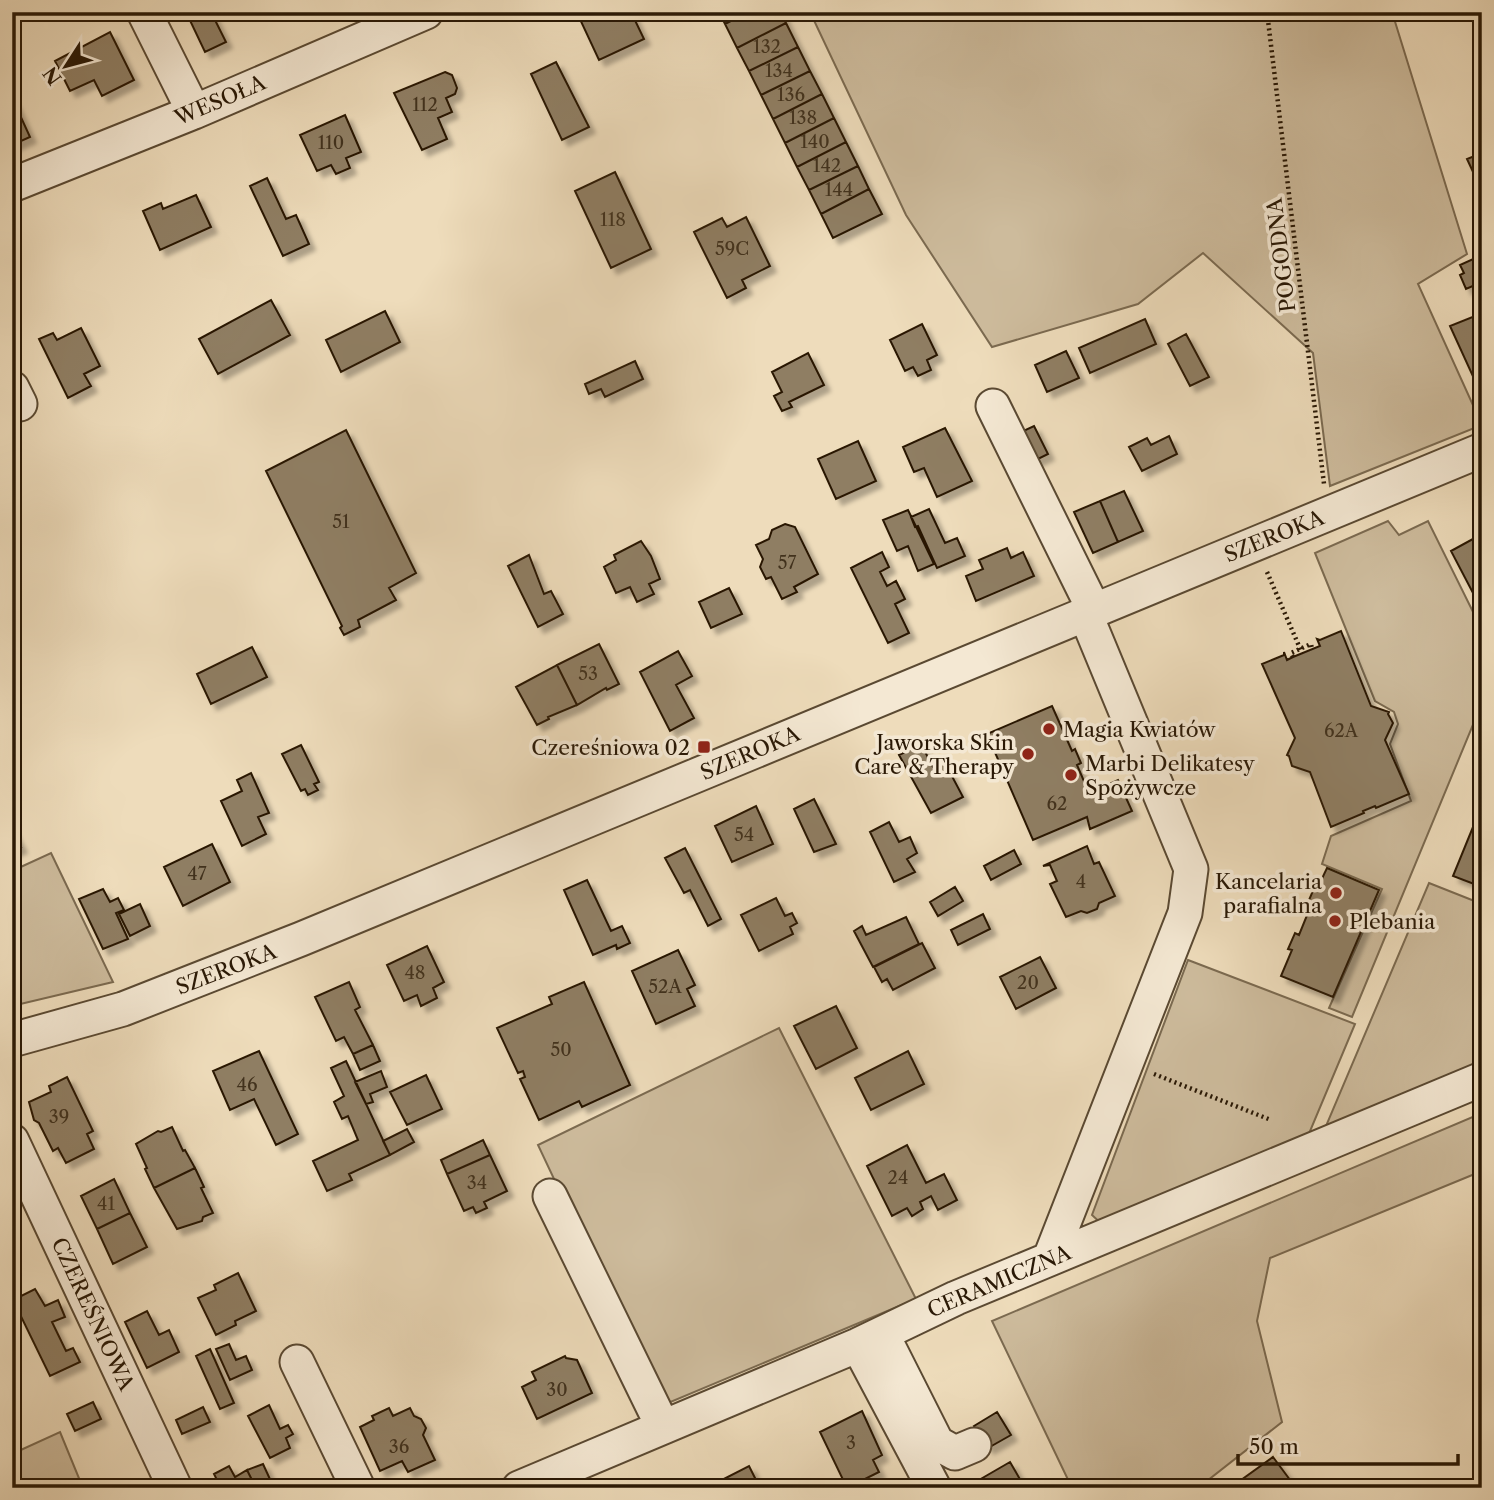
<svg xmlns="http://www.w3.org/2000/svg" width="1494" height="1500" font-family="'Libre Caslon Text',serif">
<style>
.green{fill:#cdbb9c;stroke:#7b6a50;stroke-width:2}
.building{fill:#8f7e64;stroke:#291805;stroke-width:2;filter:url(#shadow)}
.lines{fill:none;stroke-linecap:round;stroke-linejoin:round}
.minor-casing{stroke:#5a4932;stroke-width:37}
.path{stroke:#291805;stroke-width:4.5;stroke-dasharray:2 3.5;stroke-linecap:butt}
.minor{stroke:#f4e8d3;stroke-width:33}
.poi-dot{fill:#8f2418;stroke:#f4e8d3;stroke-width:2.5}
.labels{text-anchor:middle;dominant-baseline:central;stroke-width:7;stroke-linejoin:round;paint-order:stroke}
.number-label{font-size:18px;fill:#42321d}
.street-label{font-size:21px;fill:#291805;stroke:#f4e8d3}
.poi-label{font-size:21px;fill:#291805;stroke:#f4e8d3;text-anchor:start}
</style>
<defs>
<filter id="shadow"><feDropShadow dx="6" dy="6" stdDeviation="2" flood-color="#0004"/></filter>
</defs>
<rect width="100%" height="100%" fill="#eedcbb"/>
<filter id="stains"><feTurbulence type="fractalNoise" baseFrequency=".00286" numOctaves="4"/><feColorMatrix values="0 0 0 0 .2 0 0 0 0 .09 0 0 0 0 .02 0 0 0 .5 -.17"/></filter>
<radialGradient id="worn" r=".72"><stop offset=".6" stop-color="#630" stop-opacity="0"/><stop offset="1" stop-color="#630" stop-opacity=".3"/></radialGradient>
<path class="green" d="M810 12H1392L1467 254 1418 284 1482 425 1330 486 1313 353 1203 253 1138 304 992 347 906 215Z
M1388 521 1399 535 1428 521 1482 630V703L1352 1017 1329 1008 1382 889 1322 864 1331 836 1411 801 1390 744 1398 724 1394 712 1375 701 1315 553Z
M51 853 113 982 12 1006V871Z
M1429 883 1482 904V1066L1323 1133Z
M1188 960 1355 1024 1308 1136 1105 1227 1092 1215Z
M779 1028 916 1299 661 1406 538 1145Z
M1482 1113V1171L1270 1258 1257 1321 1282 1422 1198 1488H1072L992 1321Z
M60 1432 83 1488H12V1454Z"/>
<path class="building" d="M186 12H211L226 42 205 52Z
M583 12H631L644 39 599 60 578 15Z
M719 12H748L725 24Z
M748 12H781L786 23 737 48 725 24Z
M786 23 798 47 749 71 737 48Z
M110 32 134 80 102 96 94 80 70 91 55 61Z
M798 47 810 71 761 95 749 71Z
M556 62 589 127 562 140 531 74Z
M810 71 822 94 773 119 761 95Z
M445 72 452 75 457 88 455 94 446 98 452 112 438 118 447 139 422 150 394 93Z
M822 94 834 118 785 143 773 119Z
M14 102 30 137 12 145V103Z
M345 115 361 152 346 158 350 168 336 174 331 165 317 171 300 135Z
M834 118 846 142 797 167 785 143Z
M846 142 858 166 809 190 797 167Z
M1482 153V191L1467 159Z
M858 166 869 189 821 214 809 190Z
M615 172 651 249 611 268 575 191Z
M267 178 286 219 296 215 309 244 283 256 250 186Z
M869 189 882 214 833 238 821 214Z
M196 195 211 227 160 250 143 211 161 203 163 209Z
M746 217 770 266 742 280 746 288 727 298 694 232 722 218 727 227Z
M1482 255V282L1466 289 1460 275 1464 273 1460 265Z
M271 300 290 335 218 374 199 339Z
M385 311 400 342 341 372 326 340Z
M1475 316 1482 332V380L1476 383 1450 326Z
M1145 319 1156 344 1090 373 1079 348Z
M922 324 937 355 927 360 931 370 918 376 913 367 905 371 890 340Z
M81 328 100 366 84 374 91 386 68 398 39 339 53 333 57 340Z
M1186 334 1209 377 1190 386 1168 344Z
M1066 351 1079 378 1047 392 1035 365Z
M808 353 824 385 789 402 792 407 782 411 774 396 782 392 772 372Z
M635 361 643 379 605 397 601 389 589 394 585 384Z
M1034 426 1048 454 1032 462 1019 433Z
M945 428 972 481 937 497 924 468 914 472 903 447Z
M346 430 416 573 389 588 396 600 358 620 360 627 344 635 340 628 342 626 266 471Z
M1169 436 1177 454 1142 471 1129 447 1147 438 1151 445Z
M858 441 876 481 836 499 818 459Z
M1124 491 1143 531 1118 542 1100 501Z
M1100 501 1118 542 1093 553 1074 512Z
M929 509 945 543 957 538 965 556 937 568 918 526 915 527 911 517Z
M908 510 934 564 918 571 908 546 897 551 883 520Z
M785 524 795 527 818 574 794 587 797 592 782 599 771 577 766 579 760 567 763 559 756 545 769 539 772 530Z
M1482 534V589L1473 593 1451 551Z
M641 541 651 556 660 579 649 584 654 594 637 602 630 587 616 593 604 567 616 560 614 555Z
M1007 548 1011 558 1023 552 1034 576 976 601 966 576 983 569 979 560Z
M882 552 889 567 880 572 887 586 896 581 905 599 895 604 909 633 888 643 851 568Z
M529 555 544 594 551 591 563 614 538 627 508 566Z
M729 588 742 614 711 628 699 602Z
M1341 631 1371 706 1389 712 1388 714 1393 723 1385 740 1409 794 1376 808 1375 806 1363 811 1364 813 1331 827 1310 772 1292 766 1289 756 1287 755 1295 738 1262 664 1284 655V652L1287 660 1293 657 1320 646 1317 639 1320 640Z
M599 644 619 684 607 690 606 688 577 705 557 665Z
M252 647 267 677 211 704 197 674Z
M678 651 692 676 676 685 694 718 670 731 640 672Z
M557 665 577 705 548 717 549 719 537 725 516 687Z
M1052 706 1072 751 1075 749 1081 763 1077 765 1089 793 1118 780 1132 811 1090 829 1087 817 1033 840 987 734Z
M921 744 933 767 944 761 963 797 931 813 899 755Z
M301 745 319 782 314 784 318 790 308 795 305 789 301 791 282 754Z
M251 773 269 813 258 817 266 834 242 846 221 801 242 791 237 780Z
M814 799 836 844 814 852 794 809Z
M1482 805V887L1453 876Z
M756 806 773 844 732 862 715 826Z
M889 822 899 842 910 837 917 853 907 859 915 872 894 882 870 832Z
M12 830 21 847 12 851Z
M212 844 230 882 183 906 164 867Z
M1087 846 1094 864 1099 862 1115 896 1099 903 1097 909 1087 913 1081 911 1066 917 1050 884 1057 881 1050 865 1043 866Z
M685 848 721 919 708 926 690 890 684 893 665 858Z
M1014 850 1021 864 991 880 984 866Z
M1327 868 1379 890 1333 997 1281 976 1292 950 1288 949 1295 933 1299 935 1310 908 1306 907 1315 886 1318 887Z
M587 880 611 931 622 926 630 943 617 949 616 945 593 955 564 890Z
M955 887 963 901 938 916 930 902Z
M103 889 110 902 118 898 124 910 116 913 128 939 103 949 79 899Z
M776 898 785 916 792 913 797 923 790 927 793 934 759 951 741 915Z
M140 904 150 926 130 936 119 914Z
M983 914 990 929 958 945 951 930Z
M906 917 919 944 873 967 854 931 862 926 866 935Z
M922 943 935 968 893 990 887 979 882 982 874 967Z
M427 946 444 982 433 988 437 998 421 1006 417 995 404 1001 387 965Z
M678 950 695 985 687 989 695 1006 656 1024 632 971Z
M1040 957 1056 988 1016 1009 1000 977Z
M349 982 360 1007 355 1010 373 1045 353 1054 344 1037 336 1041 315 997Z
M584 982 630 1085 582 1107 579 1101 539 1120 520 1079 525 1077 523 1071 518 1073 497 1028 552 1004 549 997Z
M836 1006 857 1048 816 1069 794 1026Z
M373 1045 380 1061 360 1070 353 1054Z
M259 1051 298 1134 276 1145 254 1099 230 1110 213 1071Z
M908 1051 924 1084 871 1110 855 1078Z
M346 1061 390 1155 349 1174 352 1180 327 1191 313 1161 358 1140 348 1116 342 1119 334 1102 344 1096 331 1068Z
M381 1071 387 1087 370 1094 373 1102 366 1104 355 1082Z
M426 1075 442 1109 407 1125 390 1092Z
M67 1077 93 1131 87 1134 94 1149 66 1163 58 1148 53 1151 39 1123 34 1120 29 1102 51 1092 49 1086Z
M172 1127 183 1151 185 1150 195 1168 154 1188 145 1169 147 1168 136 1144 158 1131 161 1132Z
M407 1129 414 1142 390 1155 383 1141Z
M483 1140 490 1155 447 1174 441 1160Z
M907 1145 926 1183 944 1174 957 1200 938 1210 931 1196 920 1202 923 1209 912 1216 907 1208 892 1216 867 1166Z
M490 1155 507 1191 484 1202 487 1208 476 1213 473 1207 464 1211 447 1174Z
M195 1168 204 1187 201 1188 213 1213 203 1217 202 1221 177 1229 154 1188Z
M114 1179 130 1213 97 1229 81 1196Z
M130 1213 147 1247 113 1264 97 1229Z
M238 1273 256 1311 235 1321 236 1325 216 1335 198 1298 216 1290 214 1285Z
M35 1289 45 1306 58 1300 65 1317 52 1322 66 1351 73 1348 80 1362 50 1376 13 1300Z
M147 1311 159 1335 169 1330 179 1352 147 1368 125 1322Z
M229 1344 236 1360 246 1356 252 1370 230 1380 216 1349Z
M210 1349 234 1403 220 1409 196 1356Z
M565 1356 566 1358 577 1360 592 1393 537 1419 522 1387 536 1380 532 1372Z
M93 1402 101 1419 75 1431 67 1414Z
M269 1405 280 1429 288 1425 293 1434 286 1438 290 1448 270 1458 248 1416Z
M203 1407 210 1422 182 1434 176 1420Z
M389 1408 393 1416 410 1408 414 1416 421 1419 426 1428 423 1435 435 1460 408 1472 402 1461 380 1471 360 1427 374 1420 372 1416Z
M862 1411 882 1455 873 1460 879 1472 847 1488 820 1432Z
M997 1412 1011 1435 988 1448 974 1426Z
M1273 1457 1296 1488H1230Z
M1010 1462 1025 1488H979L985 1484 979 1480Z
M263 1464 274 1488H256L247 1470Z
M229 1466 235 1477 247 1470 256 1488H212L219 1484 214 1474Z
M749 1466 760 1488H716L714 1484Z"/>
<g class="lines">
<defs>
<path id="minor" d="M144 12 194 112
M12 185 194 112 426 12
M12 388 20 404
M993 406 1094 610
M12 1040 123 1009 301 939 1482 450
M12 1141 175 1488
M550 1196 663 1427
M1050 1258 1185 913 1191 869 1085 613
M882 1334 937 1443 955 1453 974 1445
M858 1345 934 1488
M297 1362 358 1488
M519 1488 858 1345 956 1298 1482 1079"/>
</defs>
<use href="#minor" class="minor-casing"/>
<path class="path" d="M1267 12 1324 484
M1267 572 1302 653
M1293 657 1291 653 1311 644 1312 649
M1154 1074 1271 1120"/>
<use href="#minor" class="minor"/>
</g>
<g class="poi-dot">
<circle cx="1049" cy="729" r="7"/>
<rect x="697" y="740" width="14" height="14" rx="3.5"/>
<circle cx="1028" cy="754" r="7"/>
<circle cx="1071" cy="775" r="7"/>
<circle cx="1336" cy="893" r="7"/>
<circle cx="1335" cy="921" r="7"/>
</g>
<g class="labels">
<g class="number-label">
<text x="767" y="47">132</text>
<text x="779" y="71">134</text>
<text x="791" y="95">136</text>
<text x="425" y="105">112</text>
<text x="803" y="118">138</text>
<text x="815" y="142">140</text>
<text x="331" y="143">110</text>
<text x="827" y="166">142</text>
<text x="839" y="190">144</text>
<text x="613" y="220">118</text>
<text x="732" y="249">59C</text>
<text x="341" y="522">51</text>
<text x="787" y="563">57</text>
<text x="588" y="674">53</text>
<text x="1341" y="731">62A</text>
<text x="1057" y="804">62</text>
<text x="744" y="835">54</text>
<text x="197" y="874">47</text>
<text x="1081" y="882">4</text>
<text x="415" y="973">48</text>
<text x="1028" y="983">20</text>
<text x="665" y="987">52A</text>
<text x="561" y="1050">50</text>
<text x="247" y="1085">46</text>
<text x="59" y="1117">39</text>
<text x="898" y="1178">24</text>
<text x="477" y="1183">34</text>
<text x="106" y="1204">41</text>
<text x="557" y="1390">30</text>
<text x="851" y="1443">3</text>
<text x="399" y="1447">36</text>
</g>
<g class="street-label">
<text transform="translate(220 100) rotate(-23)">WESOŁA</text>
<text transform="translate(1281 255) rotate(-97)">POGODNA</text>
<text transform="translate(1274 536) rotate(-22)">SZEROKA</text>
<text transform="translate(750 753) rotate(-23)">SZEROKA</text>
<text transform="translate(226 969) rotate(-21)">SZEROKA</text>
<text transform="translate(999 1281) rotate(-23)">CERAMICZNA</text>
<text transform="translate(93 1314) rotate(65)">CZEREŚNIOWA</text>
</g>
<g class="poi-label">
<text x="1063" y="729">Magia Kwiatów</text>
<text x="1014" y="742" text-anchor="end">Jaworska Skin<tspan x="1014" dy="24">Care &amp; Therapy</tspan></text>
<text x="690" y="747" text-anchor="end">Czereśniowa 02</text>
<text x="1085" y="763">Marbi Delikatesy<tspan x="1085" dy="24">Spożywcze</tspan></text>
<text x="1322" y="881" text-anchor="end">Kancelaria<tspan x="1322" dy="24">parafialna</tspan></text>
<text x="1349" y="921">Plebania</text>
</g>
</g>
<rect width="1494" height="1500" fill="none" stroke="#eedcbb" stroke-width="42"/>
<rect x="14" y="14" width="1466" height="1472" fill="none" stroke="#291805" stroke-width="3.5"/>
<rect x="21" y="21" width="1452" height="1458" fill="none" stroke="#291805" stroke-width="2"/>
<g transform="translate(66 66) rotate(234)" stroke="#f4e8d3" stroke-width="5" paint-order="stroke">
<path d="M0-5L12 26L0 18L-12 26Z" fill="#291805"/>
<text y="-10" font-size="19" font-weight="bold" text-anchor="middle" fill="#291805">N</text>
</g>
<path d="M1238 1454v10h220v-10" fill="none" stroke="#291805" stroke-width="3.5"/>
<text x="1249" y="1454" font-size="21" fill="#291805" stroke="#f4e8d3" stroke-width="5" paint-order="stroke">50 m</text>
<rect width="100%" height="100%" filter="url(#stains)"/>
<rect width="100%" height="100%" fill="url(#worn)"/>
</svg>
